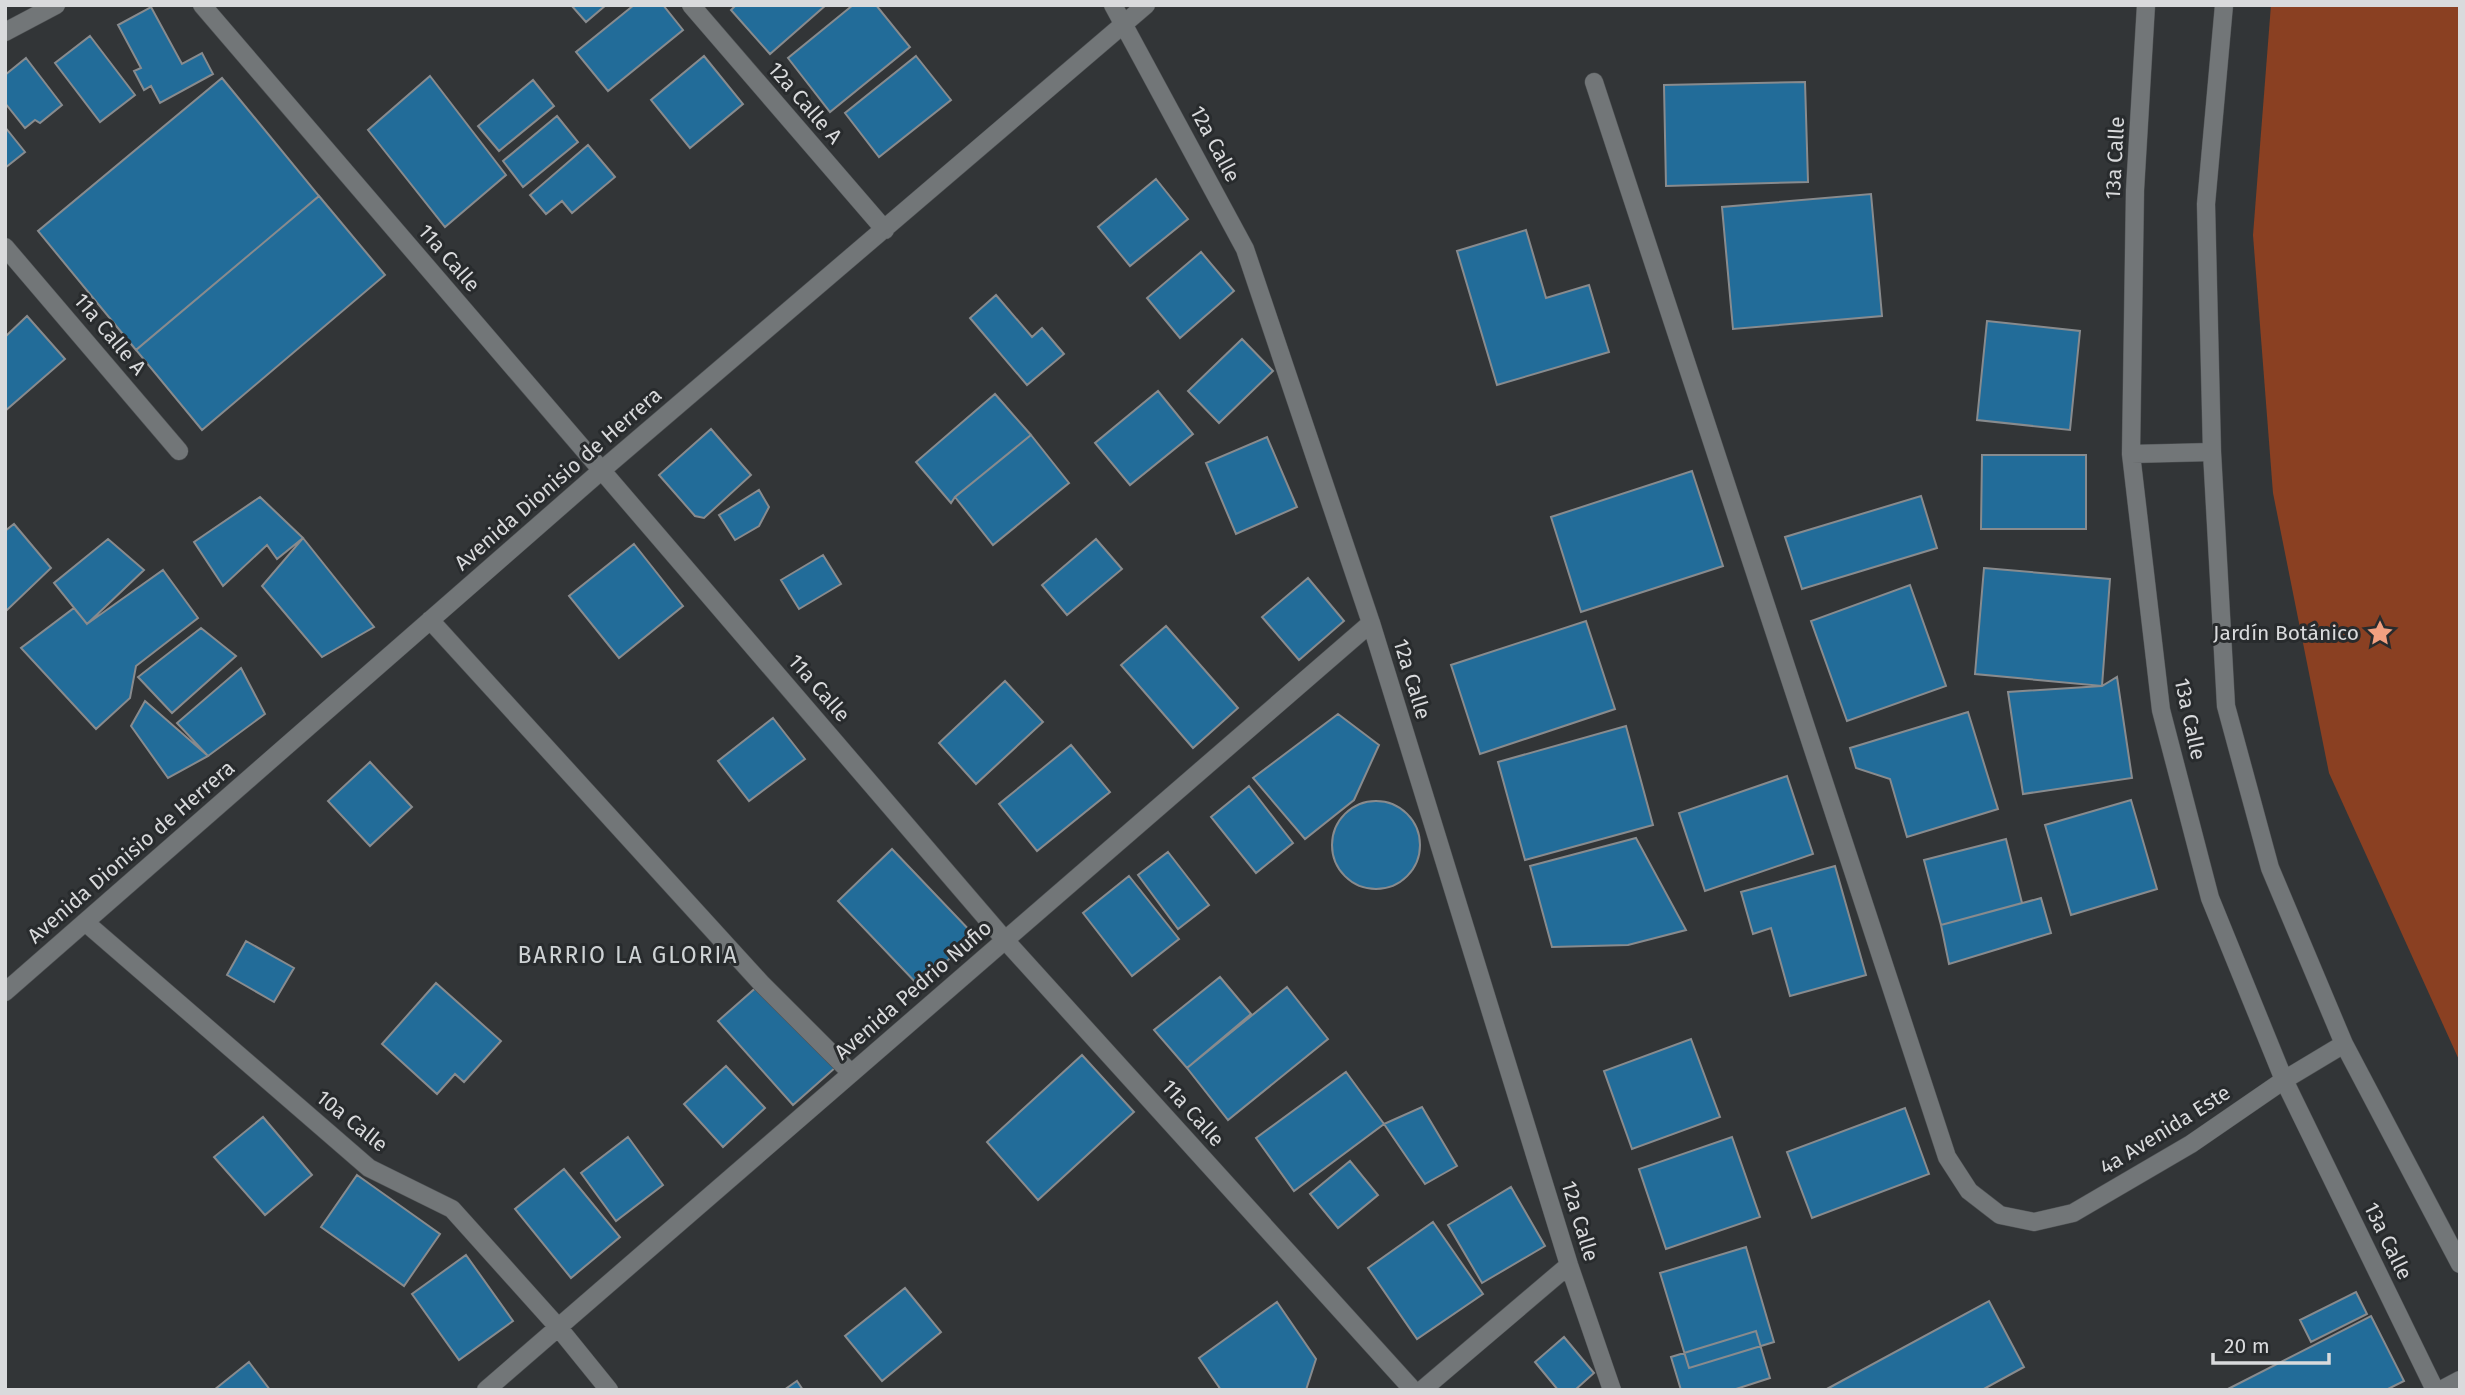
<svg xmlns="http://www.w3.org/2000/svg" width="2465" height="1395" font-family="'Fira Sans',sans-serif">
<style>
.green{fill:#8a4022}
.building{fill:#226c99;stroke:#888b8e;stroke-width:2}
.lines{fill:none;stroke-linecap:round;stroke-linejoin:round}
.minor-casing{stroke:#4f5254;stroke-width:19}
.minor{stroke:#727678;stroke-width:18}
.labels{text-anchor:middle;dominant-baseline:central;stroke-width:6;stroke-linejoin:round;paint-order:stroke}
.street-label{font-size:21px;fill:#d9dadc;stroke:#282b2d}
.poi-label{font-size:21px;fill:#d9dadc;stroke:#282b2d;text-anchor:end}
.neighbourhood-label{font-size:23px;letter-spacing:2px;fill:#cfd3d5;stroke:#282b2d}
</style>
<rect width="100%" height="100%" fill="#323537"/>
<path class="green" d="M2271 5H2460V1062L2329 773 2273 493 2253 235Z"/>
<path class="building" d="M571 5H606L586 22Z
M634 5H663L683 30 608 91 576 52Z
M736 5H826L770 54 731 10Z
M853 5H876L910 47 830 112 788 58Z
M151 7 182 64 202 53 213 74 160 103 151 86 144 90 134 71 141 68 118 25Z
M90 36 135 95 100 122 55 63Z
M704 56 743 104 690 148 651 100Z
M916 56 951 100 879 157 845 113Z
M26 58 62 105 40 123 35 120 25 128 5 103V75Z
M430 76 506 175 445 227 368 130Z
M222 78 319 196 136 350 38 231Z
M533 80 554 106 499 151 478 126Z
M1805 82 1808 182 1666 186 1664 85Z
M557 116 578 142 523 187 503 161Z
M5 127 25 152 5 168Z
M588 145 615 177 572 213 562 201 546 214 530 195Z
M1156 179 1188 219 1130 266 1098 227Z
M1871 194 1882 316 1733 329 1722 207Z
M319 196 385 275 202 430 136 350Z
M1526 230 1546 298 1589 285 1609 352 1497 385 1457 251Z
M1201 252 1234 291 1180 338 1147 298Z
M996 295 1032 337 1042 328 1064 354 1027 385 970 318Z
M27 316 65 359 5 411V337Z
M1987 321 2080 331 2070 430 1977 420Z
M1242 339 1273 371 1219 423 1188 391Z
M1158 391 1193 434 1130 485 1095 443Z
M995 394 1031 435 955 497 951 503 916 462Z
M711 429 751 475 704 518 695 516 659 475Z
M1031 435 1069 483 993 545 955 497Z
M1267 437 1297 507 1236 534 1206 463Z
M1982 455H2086V529H1981Z
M1692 471 1723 566 1581 612 1551 517Z
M759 490 769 507 759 526 735 540 719 515Z
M1921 496 1937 548 1802 589 1785 537Z
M260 497 303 538 277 559 267 545 223 586 194 542Z
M14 524 51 568 5 612V531Z
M303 538 374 627 322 657 262 586Z
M108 539 144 570 87 624 54 583Z
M1096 539 1122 569 1067 615 1042 585Z
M634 544 683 606 619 658 569 596Z
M823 555 841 584 799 609 781 580Z
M1984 568 2110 579 2102 686 1975 674Z
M163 570 198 618 136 666 130 698 96 729 21 648 74 608 87 624Z
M1308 578 1344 621 1299 660 1262 617Z
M1910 585 1946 686 1847 721 1811 621Z
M1586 621 1615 709 1480 754 1451 665Z
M1166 626 1238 708 1193 748 1121 665Z
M201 628 236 656 172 713 138 677Z
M241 668 265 714 208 756 177 723Z
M2117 677 2132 778 2023 794 2008 692 2102 686Z
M1005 681 1043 722 976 784 939 743Z
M145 701 208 756 168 778 131 726Z
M1968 712 1998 809 1907 837 1890 779 1856 768 1850 748Z
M1338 714 1379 745 1354 800 1305 839 1253 778Z
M773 718 805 759 749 801 718 761Z
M1626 726 1653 825 1525 860 1498 762Z
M1071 745 1110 792 1037 851 999 804Z
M370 762 412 807 370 846 328 801Z
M1787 776 1813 854 1705 891 1679 813Z
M1249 786 1293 843 1256 873 1211 817Z
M2131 800 2157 889 2071 915 2045 825Z
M1332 845a44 44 0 1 1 88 0a44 44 0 1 1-88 0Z
M1636 838 1686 930 1628 945 1552 947 1530 866Z
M2006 839 2022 903 1941 925 1924 860Z
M892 849 974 935 920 987 838 901Z
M1168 852 1209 905 1178 929 1138 875Z
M1835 866 1866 975 1790 996 1771 928 1753 934 1741 892Z
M1129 876 1179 939 1132 976 1083 913Z
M2041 898 2051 933 1949 964 1941 925Z
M246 941 294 968 274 1002 227 975Z
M1220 977 1251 1014 1187 1068 1154 1030Z
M436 983 501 1041 464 1082 455 1074 437 1094 382 1044Z
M759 985 836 1067 793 1105 718 1021Z
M1287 987 1328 1039 1228 1120 1187 1068Z
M1691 1039 1720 1117 1632 1149 1604 1071Z
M1082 1055 1134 1112 1038 1200 987 1142Z
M726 1066 765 1108 723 1147 684 1104Z
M1346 1072 1384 1124 1294 1191 1256 1138Z
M1422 1107 1457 1166 1425 1184 1384 1124Z
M1905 1108 1929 1174 1812 1218 1787 1152Z
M263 1117 312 1175 265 1215 214 1157Z
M628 1137 663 1185 616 1221 581 1173Z
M1732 1137 1760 1217 1666 1249 1639 1169Z
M1350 1161 1378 1195 1338 1228 1310 1194Z
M564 1169 620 1237 571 1278 515 1209Z
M357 1175 440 1234 404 1286 321 1227Z
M1511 1187 1545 1246 1482 1283 1448 1225Z
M1433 1222 1483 1294 1417 1339 1368 1268Z
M1746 1247 1774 1342 1689 1368 1660 1273Z
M466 1255 513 1321 459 1360 412 1294Z
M905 1288 941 1332 882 1381 845 1336Z
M2356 1292 2367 1314 2311 1342 2300 1320Z
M1989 1301 2024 1367 1982 1390H1825Z
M1277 1302 1316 1359 1306 1390H1221L1199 1358Z
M2371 1316 2404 1381 2386 1390H2226Z
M1756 1331 1770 1378 1733 1390H1681L1671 1357Z
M1564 1337 1594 1373 1575 1390H1558L1535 1362Z
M249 1362 270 1390H214Z
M797 1381 803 1390H784Z"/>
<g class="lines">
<defs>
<path id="minor" d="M202 5 1005 940 1413 1390
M691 5 885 230
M1113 5 1245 249 1371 623 1569 1265 1612 1390
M2146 5 2135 190 2131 454 2161 710 2210 898 2284 1080 2435 1390
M2224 5 2206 204 2212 452 2226 706 2270 868 2344 1044 2460 1264
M5 32 56 5
M1594 82 1947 1157 1969 1191 2000 1215 2034 1222 2073 1213 2191 1144 2284 1080 2344 1044
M5 247 179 451
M2131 454 2212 452
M430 620 761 983 851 1073
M85 922 369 1168 452 1209 558 1327 609 1390
M5 992 602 470 1146 5
M486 1390 1371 623
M1422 1390 1569 1265
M2441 1390 2460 1380"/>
</defs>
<use href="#minor" class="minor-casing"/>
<use href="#minor" class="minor"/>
</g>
<defs>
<symbol id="sight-bare" viewBox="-9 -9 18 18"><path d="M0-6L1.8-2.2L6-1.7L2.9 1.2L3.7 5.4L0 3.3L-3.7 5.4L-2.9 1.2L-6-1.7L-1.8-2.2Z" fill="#f2a080" stroke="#282b2d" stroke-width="2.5" paint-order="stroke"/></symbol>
</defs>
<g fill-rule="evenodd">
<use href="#sight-bare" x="2361" y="614" width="38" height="38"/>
</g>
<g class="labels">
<g class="street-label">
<text transform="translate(805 103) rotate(49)">12a Calle A</text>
<text transform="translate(1215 144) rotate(62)">12a Calle</text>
<text transform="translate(2115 158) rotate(-87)">13a Calle</text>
<text transform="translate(449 258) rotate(49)">11a Calle</text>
<text transform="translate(110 334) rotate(50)">11a Calle A</text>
<text transform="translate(558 479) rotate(-41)">Avenida Dionisio de Herrera</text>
<text transform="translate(1412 679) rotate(73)">12a Calle</text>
<text transform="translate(819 688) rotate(49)">11a Calle</text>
<text transform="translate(2190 719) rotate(78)">13a Calle</text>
<text transform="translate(131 852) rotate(-41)">Avenida Dionisio de Herrera</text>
<text transform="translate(913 990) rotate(-41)">Avenida Pedrio Nufio</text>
<text transform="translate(1193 1113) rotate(48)">11a Calle</text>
<text transform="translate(352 1121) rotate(39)">10a Calle</text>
<text transform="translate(2165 1130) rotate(-32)">4a Avenida Este</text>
<text transform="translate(1580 1221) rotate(73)">12a Calle</text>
<text transform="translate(2388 1241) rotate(64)">13a Calle</text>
</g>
<g class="poi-label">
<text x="2359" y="633">Jardín Botánico</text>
</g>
<g class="neighbourhood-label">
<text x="628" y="955">BARRIO LA GLORIA</text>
</g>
</g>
<rect width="2465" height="1395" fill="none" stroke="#d9dadc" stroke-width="14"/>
<path d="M2213 1353v10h116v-10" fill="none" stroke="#d9dadc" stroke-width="3.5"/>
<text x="2224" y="1353" font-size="21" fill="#d9dadc" stroke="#282b2d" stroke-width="5" paint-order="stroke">20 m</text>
</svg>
